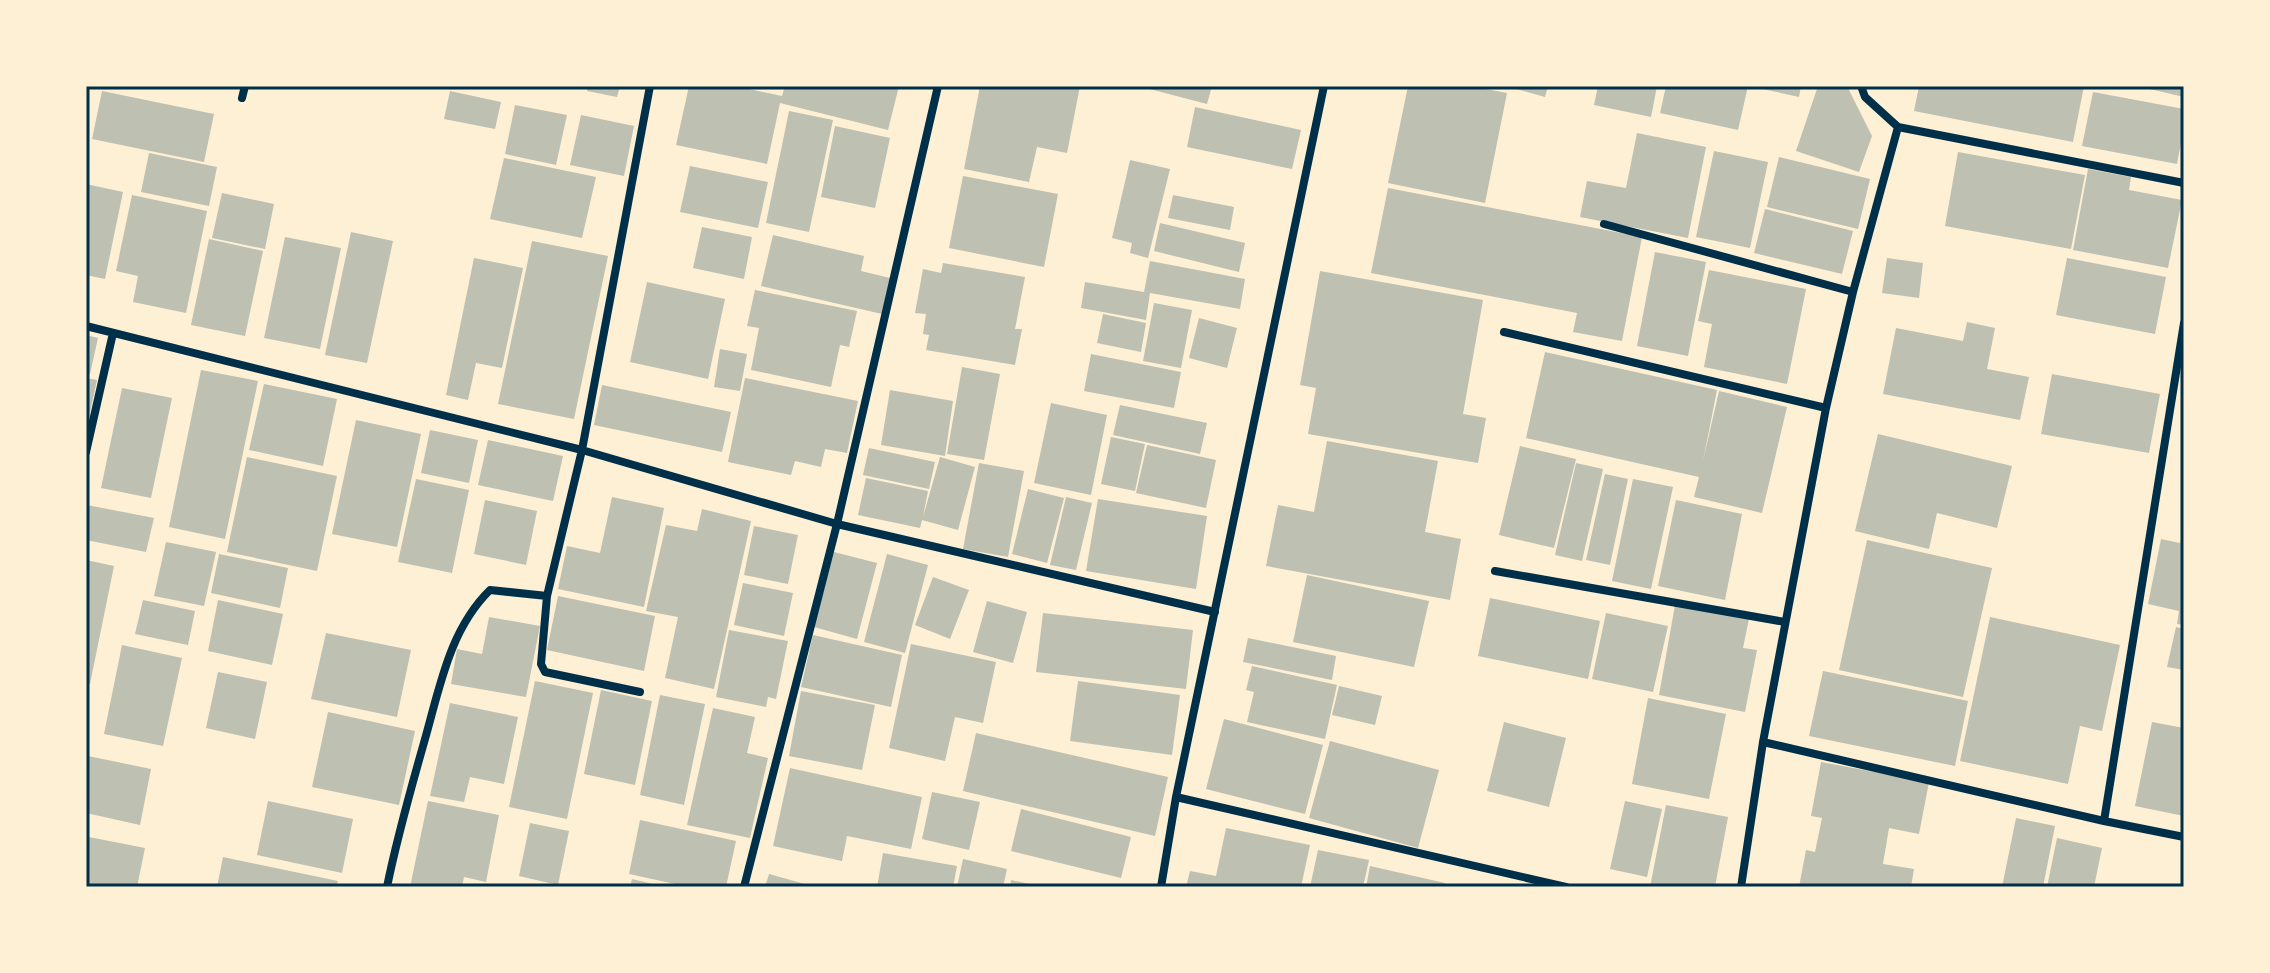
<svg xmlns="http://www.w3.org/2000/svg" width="2270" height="973" font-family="Raleway,sans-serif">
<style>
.building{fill:#bec0b2}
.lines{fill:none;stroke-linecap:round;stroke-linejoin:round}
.minor{stroke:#003049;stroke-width:8}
.neatline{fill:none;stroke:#003049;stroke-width:3}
</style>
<rect width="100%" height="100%" fill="#fdf0d5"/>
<path class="building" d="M588 86H620L617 97 587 91Z
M689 86H735L782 96 785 86H899L888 130 780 103 767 164 676 145Z
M980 86H1080L1067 153 1037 147 1029 182 964 169Z
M1138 86H1212L1207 104Z
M1408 86H1470L1507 93 1485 203 1388 183Z
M1506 86H1548L1545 97Z
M1598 86H1657L1651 117 1594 105Z
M1666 86H1748L1738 130 1660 113Z
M1749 86H1801L1799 97Z
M1818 86H1847L1872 136 1859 172 1796 151Z
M1919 86H2084L2073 142 1914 111Z
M2141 86H2184V97L2141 87Z
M102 91 214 114 204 162 92 139Z
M450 91 501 102 495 129 444 119Z
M2093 92 2184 109V127L2177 164 2082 146Z
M515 105 567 115 556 165 505 154Z
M1195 107 1301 130 1292 169 1187 147Z
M789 111 833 120 809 232 766 223Z
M581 115 634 126 624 176 570 165Z
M835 126 890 138 875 208 821 197Z
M1637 133 1706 147 1688 238 1580 217 1587 181 1626 188Z
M1714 151 1768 162 1750 248 1696 237Z
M1958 152 2085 175 2071 249 1945 226Z
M149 153 217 167 209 206 141 192Z
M1779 157 1870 179 1858 229 1767 207Z
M504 158 596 177 582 238 490 219Z
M1130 160 1170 169 1148 258 1130 253 1132 243 1112 238Z
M690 166 768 182 758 228 680 212Z
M2088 169 2131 177 2129 190 2182 200 2168 268 2073 250Z
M963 176 1058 194 1044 267 949 248Z
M86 184 123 192 105 279 86 275Z
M1388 188 1642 237 1622 341 1573 332 1577 313 1371 273Z
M222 193 274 204 265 249 212 238Z
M132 195 207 211 186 313 133 302 138 276 116 271Z
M1173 195 1234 207 1230 230 1168 218Z
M1765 209 1853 231 1842 274 1754 253Z
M1160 223 1245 243 1239 272 1154 251Z
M702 227 752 237 744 279 693 268Z
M351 232 393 241 367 363 325 355Z
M773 235 864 256 861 271 890 278 882 314 761 286Z
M285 237 341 248 320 349 264 338Z
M209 239 263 251 245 336 191 325Z
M532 241 608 256 574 419 498 404Z
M1655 252 1706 262 1688 356 1637 346Z
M474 258 523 268 502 368 476 363 468 400 446 395Z
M1887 258 1923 263 1919 298 1882 293Z
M2067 258 2166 277 2155 334 2056 315Z
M1150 261 1245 279 1240 309 1150 293 1146 320 1081 308 1085 282 1144 292Z
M943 263 1025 277 1015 329H1022L1015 365 926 350 929 335 923 334 926 314 915 313 923 269 941 273Z
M1709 270 1806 289 1787 384 1704 367 1712 324 1698 321Z
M1320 271 1483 300 1463 414 1486 418 1478 463 1308 434 1316 388 1300 385Z
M647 282 725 299 708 379 630 362Z
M755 290 857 311 849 347 840 345 831 387 751 370 759 328 747 326Z
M1154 303 1192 310 1181 368 1143 361Z
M1103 314 1146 323 1141 352 1097 343Z
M1199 318 1237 328 1227 368 1189 358Z
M1967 322 1995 328 1987 369 2029 377 2020 420 1883 394 1896 328 1963 341Z
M86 335 98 338 90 374 86 373Z
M720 349 747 354 740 391 714 387Z
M1545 352 1717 390 1703 461 1719 391 1787 407 1762 513 1694 497 1699 477 1526 438Z
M1091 354 1181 372 1174 408 1084 391Z
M962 367 1000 374 984 460 947 454Z
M201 370 258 381 225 539 169 527Z
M2052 374 2160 394 2149 453 2041 434Z
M86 378 97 380 89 417H86Z
M745 378 858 401 847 453 825 449 821 467 795 461 791 475 728 462Z
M264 384 337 399 323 466 249 450Z
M602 385 731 412 722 452 594 425Z
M122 388 172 398 151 498 101 488Z
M890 390 953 401 945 456 881 445Z
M1051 403 1107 415 1091 495 1034 483Z
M1120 405 1207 423 1200 454 1113 435Z
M356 420 421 434 397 547 332 534Z
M430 430 478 440 469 483 421 473Z
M1878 434 2012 466 1997 528 1937 513 1929 549 1855 531Z
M1111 437 1145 444 1135 491 1101 484Z
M488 440 563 456 553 501 478 485Z
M1327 441 1438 461 1425 532 1461 539 1450 600 1266 566 1278 505 1314 512Z
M1147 445 1216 460 1206 508 1136 493Z
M1520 446 1576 459 1554 548 1499 535Z
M869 448 935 462 929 489 863 475Z
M247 457 337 476 317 571 227 552Z
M940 457 975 467 958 530 922 520 920 528 858 515 866 478 928 491 923 517Z
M979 463 1024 471 1008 557 963 549Z
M1576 463 1603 469 1582 561 1555 555Z
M1605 474 1628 479 1610 565 1586 560Z
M416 479 469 490 452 573 398 562Z
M1633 479 1673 487 1651 589 1612 581Z
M1028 489 1064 498 1047 563 1012 554Z
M612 497 664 508 644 607 558 589 567 546 600 553Z
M1066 497 1092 503 1076 570 1050 565Z
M1098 499 1207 516 1196 589 1086 571Z
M485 500 537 511 526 565 474 554Z
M1676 500 1742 514 1725 600 1658 586Z
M87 505 154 518 146 552 86 540Z
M702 509 751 521 714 689 665 678 678 617 646 611 666 525 697 531Z
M754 526 798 535 788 584 744 575Z
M2183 531H2184V625L2177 624 2179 611 2148 604 2161 539 2180 543Z
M1867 540 1992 568 1963 697 1839 670Z
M166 542 216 552 204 606 154 596Z
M834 552 877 563 857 639 814 627Z
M219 554 288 568 280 608 211 593Z
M887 554 928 565 905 653 864 642Z
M86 560 114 566 90 684 86 683Z
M1307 575 1429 601 1414 667 1293 642Z
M933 577 969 590 950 639 915 625Z
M743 583 793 593 784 636 734 625Z
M558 596 655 616 644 671 547 650Z
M1490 598 1600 621 1588 679 1478 656Z
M143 600 195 611 188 645 135 634Z
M218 600 283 614 272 665 208 651Z
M987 601 1027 612 1013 663 973 652Z
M1675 605 1749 619 1743 648 1757 650 1745 712 1659 695Z
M1043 613 1193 630 1186 689 1036 672Z
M1606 613 1668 626 1653 692 1592 679Z
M489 617 540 626 526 697 451 684 457 649 482 654Z
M1990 617 2120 645 2102 731 2080 726 2068 784 1960 761Z
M2176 627 2184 629V670L2167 667Z
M729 630 788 641 776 699 768 697 766 707 716 697Z
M326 633 411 650 397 717 311 699Z
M813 635 902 655 891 707 801 687Z
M1248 638 1336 656 1332 680 1243 662Z
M911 644 996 662 983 723 955 717 945 761 889 748Z
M122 645 182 658 163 746 104 734Z
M1252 666 1337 685 1325 739 1247 722 1254 692 1246 690Z
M1823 671 1968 701 1955 766 1809 736Z
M218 672 267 682 255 739 206 728Z
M535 681 593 693 567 819 509 807Z
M1078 681 1180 695 1172 755 1070 741Z
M1339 686 1382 696 1375 725 1332 715Z
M601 690 652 701 635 785 584 774Z
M801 691 875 705 862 770 789 756Z
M660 695 705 704 684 805 640 795Z
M1648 698 1726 714 1709 799 1632 784Z
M450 703 518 717 504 784 470 777 464 802 430 796Z
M713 708 755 717 747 753 768 758 750 838 687 825Z
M328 712 415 731 399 805 312 787Z
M1224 719 1323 745 1305 814 1206 789Z
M1504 722 1566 738 1549 807 1487 791Z
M2152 722 2184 728V816L2135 806Z
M976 733 1168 777 1155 836 963 791Z
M1330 741 1439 770 1418 848 1309 818Z
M88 756 151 769 140 825 86 813Z
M1821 762 1929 782 1919 834 1889 828 1883 864 1914 869 1911 887H1799L1806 850 1815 852 1822 818 1811 816Z
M790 768 922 797 911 849 847 836 842 861 773 846Z
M932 792 980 802 969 850 922 839Z
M268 801 353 819 342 873 257 855Z
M428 801 499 815 486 882 464 877 462 887H410Z
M1625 801 1662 809 1647 877 1610 869Z
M1666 805 1728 817 1715 887H1650Z
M1021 809 1131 837 1121 878 1011 851Z
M2016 818 2055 826 2043 887H2002Z
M640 820 736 841 726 887H689L629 874Z
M530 823 569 831 558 885 519 876Z
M1226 828 1310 845 1301 887H1186L1190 871 1216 876Z
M89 837 145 848 137 887H86V851Z
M2057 838 2102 848 2094 887H2047Z
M1318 850 1369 860 1363 887H1310Z
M883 853 957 866 953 887H877Z
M223 857 338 881 336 887H217Z
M963 859 1007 869 1003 887H957Z
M1370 866 1445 883 1444 887H1366Z
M769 874 812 886V887H765Z
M632 879 661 886V887H630Z
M1011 880 1039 886V887H1010Z"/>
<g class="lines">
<path class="minor" d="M242 98 245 86
M1898 127 2184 183
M1604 224 1853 292
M86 326 582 450 837 524 1215 612
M1504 332 1826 408
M86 452 113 333
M1495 571 1785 622
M547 596 541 664 545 672 640 692
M1763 742 2104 821 2184 837
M1176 797 1566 887
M2104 821 2184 323
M387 887C397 837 411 788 425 739 440 686 450 629 490 590L547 596 582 450 650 86
M744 887 837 524 938 86
M1161 887 1176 797 1324 86
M1741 887 1763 742 1826 408 1853 292 1898 127 1865 97 1861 86"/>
</g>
<rect width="2270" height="973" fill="none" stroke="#fdf0d5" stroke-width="176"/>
<rect x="88" y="88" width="2094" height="797" class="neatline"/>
</svg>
